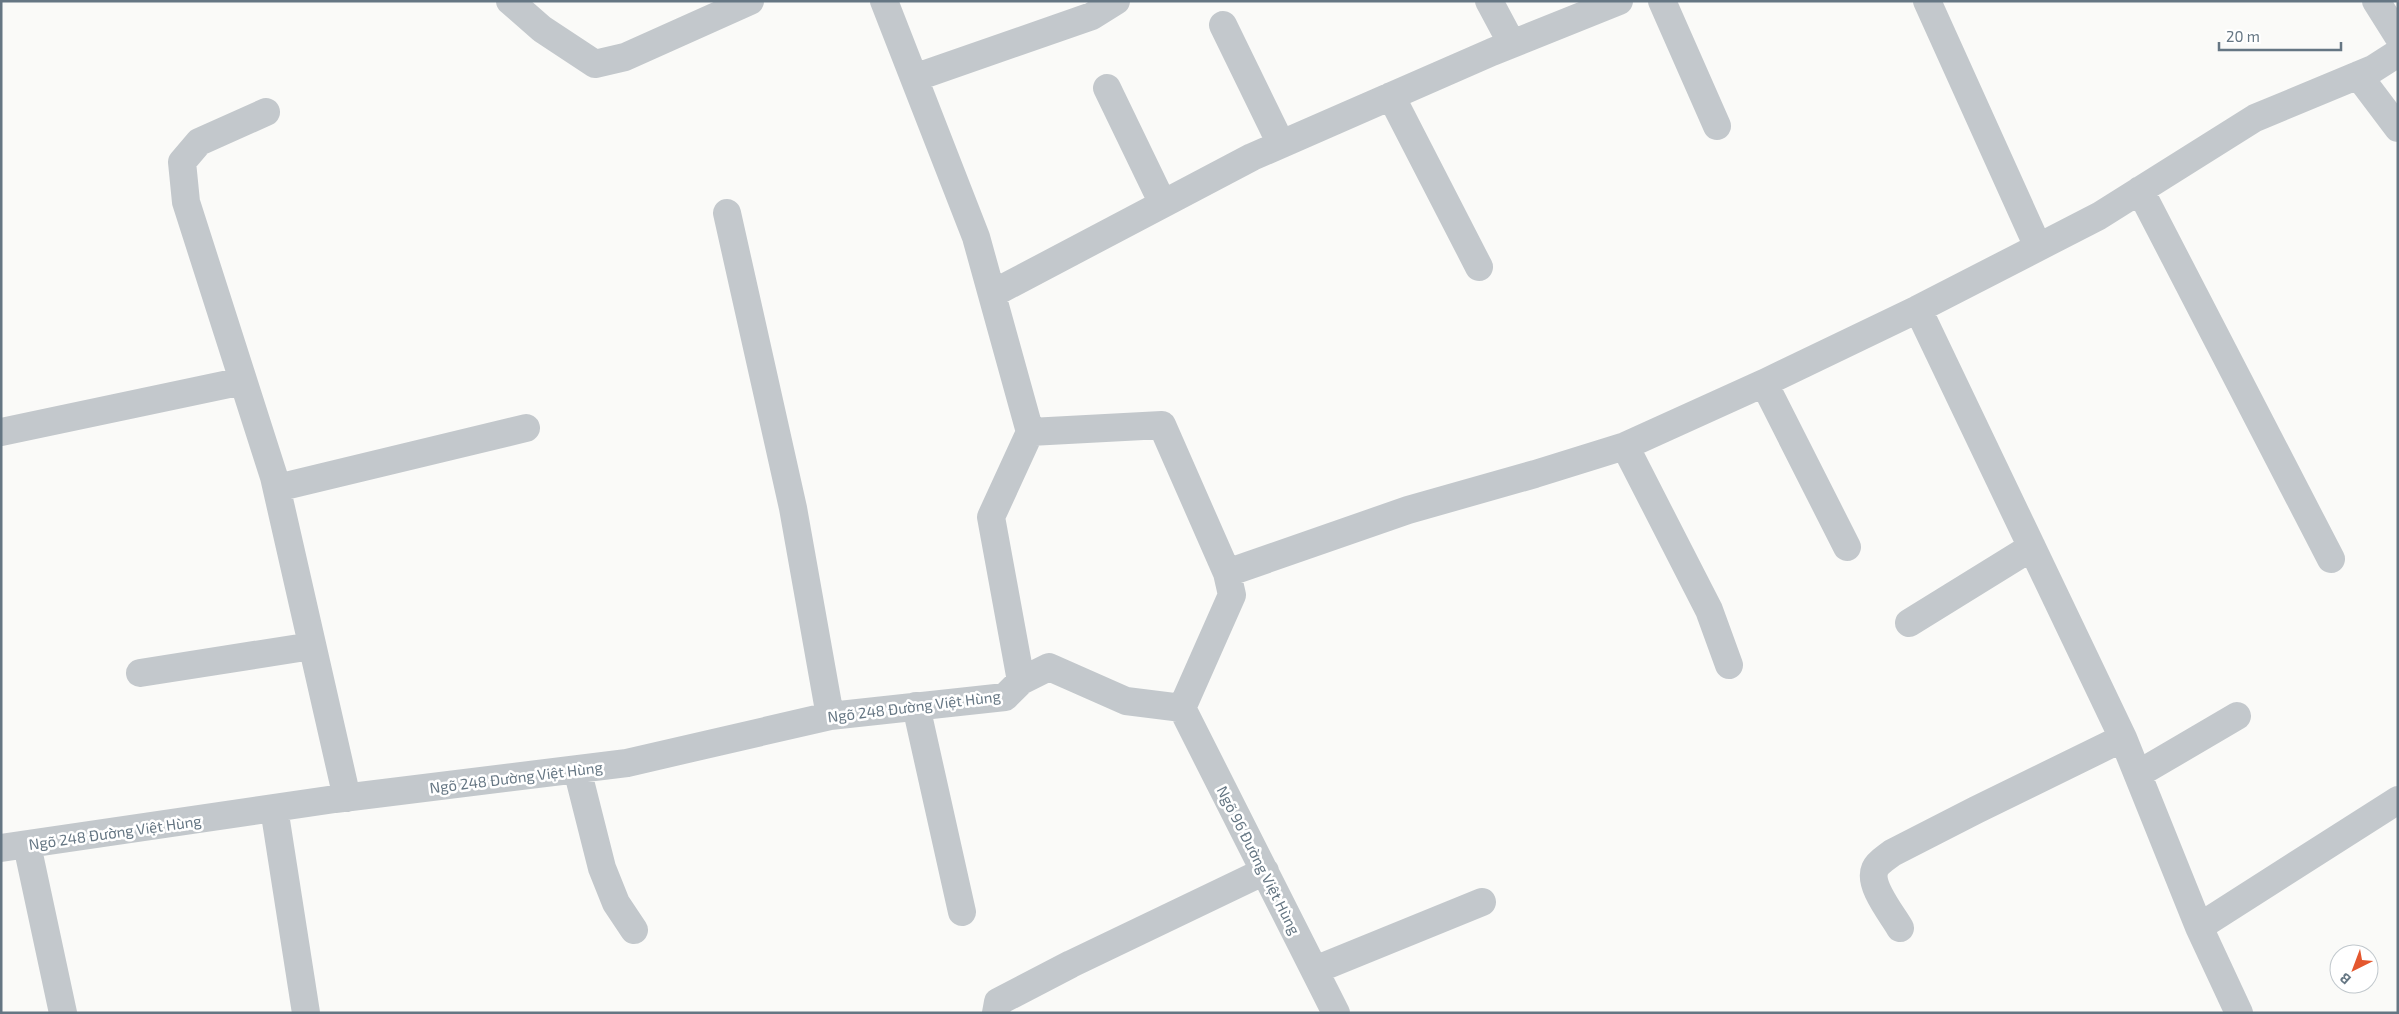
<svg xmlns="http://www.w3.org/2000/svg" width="2399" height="1014" font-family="'Exo 2',sans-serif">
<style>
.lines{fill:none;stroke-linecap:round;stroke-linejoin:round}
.minor{stroke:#c3c8cc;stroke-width:28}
.labels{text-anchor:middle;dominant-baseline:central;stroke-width:5;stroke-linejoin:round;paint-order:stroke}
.street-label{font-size:15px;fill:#657683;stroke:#fff}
</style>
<rect width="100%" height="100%" fill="#fafaf8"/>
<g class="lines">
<path class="minor" d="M510 1 542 29 595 64 625 57 750 1
M884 1 976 237 1030 432
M1489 1 1512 44
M1662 1 1717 126
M1927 1 2038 247
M2376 1 2398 36
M1223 25 1281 144
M2358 75 2398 128
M914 78 1092 16 1116 1
M1107 88 1163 204
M1391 96 1479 267
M266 112 199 142 182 162 186 202 274 477 347 798
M2140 190 2331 559
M727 213 793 508 830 716
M992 294 1252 157 1492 52 1619 1
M1918 309 2123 738 2199 927 2239 1013
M1764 383 1847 547
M1162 425 1227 573 1232 595 1182 708 1126 701 1049 667 1021 681 991 517 1030 432Z
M1 432 243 381
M1625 446 1709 610 1729 665
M277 488 526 428
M1227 573 1408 510 1535 474 1625 446 1764 383 1918 309 2099 216 2255 118 2373 69 2398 53
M1909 623 2032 547
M140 673 312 646
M916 706 962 912
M1182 708 1336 1013
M577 769 602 868 616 903 634 930
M2138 774 2237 716
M274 808 306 1013
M27 845 63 1013
M1 848 335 799 627 763 830 716 1005 697 1021 681
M2199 927 2398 800
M1900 928C1892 914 1868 885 1875 869 1878 862 1886 858 1892 853L1976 810 2123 738
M1315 970 1482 902
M996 1013 998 1002 1071 964 1265 871"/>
</g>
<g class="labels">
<g class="street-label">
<text transform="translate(914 706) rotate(-7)">Ngõ 248 Đường Việt Hùng</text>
<text transform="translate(516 777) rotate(-7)">Ngõ 248 Đường Việt Hùng</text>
<text transform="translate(115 832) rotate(-8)">Ngõ 248 Đường Việt Hùng</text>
<text transform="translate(1259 860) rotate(63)">Ngõ 96 Đường Việt Hùng</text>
</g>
</g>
<rect width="2399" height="1014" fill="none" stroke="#657683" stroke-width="5"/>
<g transform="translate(2354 969) rotate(222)"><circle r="24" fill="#ffffff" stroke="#c1c8cd"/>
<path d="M0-4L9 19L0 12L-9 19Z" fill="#e4572e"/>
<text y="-8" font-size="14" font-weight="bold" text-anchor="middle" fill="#657683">B</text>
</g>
<path d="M2219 42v8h122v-8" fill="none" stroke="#657683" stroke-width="2.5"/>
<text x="2226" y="42" font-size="15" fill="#657683" stroke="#ffffff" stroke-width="4" paint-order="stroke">20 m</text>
</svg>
